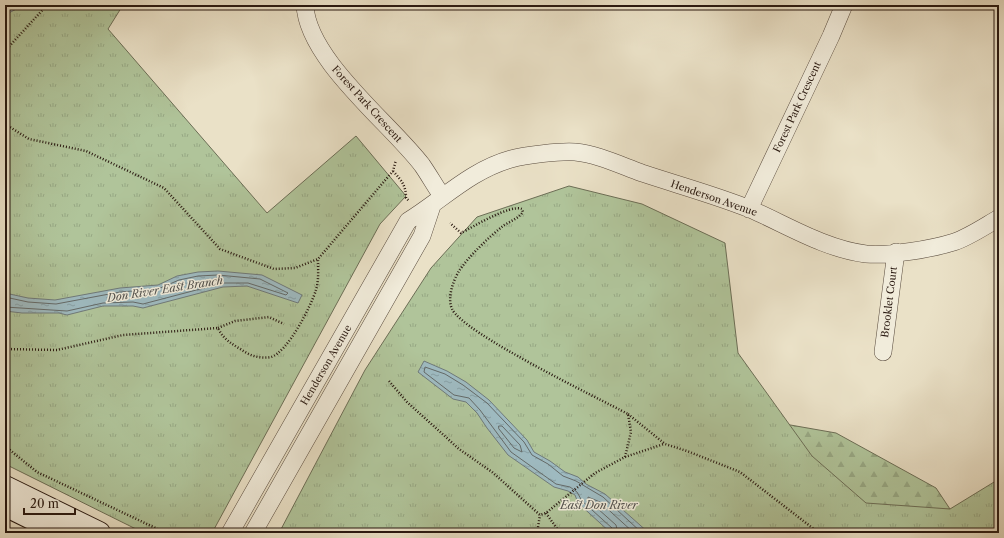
<svg xmlns="http://www.w3.org/2000/svg" width="1004" height="538" font-family="'Libre Caslon Text',serif">
<style>
.forest{fill:url(#forest-firs);stroke:#6c6e56}
.park{fill:url(#park-tufts);stroke:#6c6e56}
.water{fill:url(#water-ripples);stroke:#6f7a7a}
.lines{fill:none;stroke-linecap:round;stroke-linejoin:round}
.shore{stroke:#646a68;stroke-width:1}
.street-casing{stroke:#594b3e;stroke-width:18}
.secondary-casing{stroke:#291911;stroke-width:24}
.path{stroke:#291911;stroke-width:2.5;stroke-dasharray:1 2;stroke-linecap:butt}
.street{stroke:#f1ecdb;stroke-width:17}
.secondary{stroke:#f1ecdb;stroke-width:22}
.labels{text-anchor:middle;dominant-baseline:central;stroke-width:3;stroke-linejoin:round;paint-order:stroke}
.street-label{font-size:10px;fill:#291911;stroke:#f1ecdb}
.water-label{font-size:11px;font-style:italic;fill:#52514e;stroke:#f1ecdb}
</style>
<defs>
<pattern id="forest-firs" width="22" height="20" patternUnits="userSpaceOnUse"><rect width="22" height="20" fill="#b0c49a"/><path d="M5 1l3.5 6h-7zM16 11l3.5 6h-7z" fill="#97a884"/></pattern>
<pattern id="park-tufts" width="24" height="20" patternUnits="userSpaceOnUse"><rect width="24" height="20" fill="#b0c49a"/><path d="M3 7l-1-3M5 7V3M7 7l1-3M15 17l-1-3M17 17v-4M19 17l1-3" fill="none" stroke="#97a884"/></pattern>
<pattern id="water-ripples" width="26" height="14" patternUnits="userSpaceOnUse"><rect width="26" height="14" fill="#9ebac0"/><path d="M2 4q2-2 4 0t4 0M15 11q2-2 4 0t4 0" fill="none" stroke="#889fa4"/></pattern>
</defs>
<rect width="100%" height="100%" fill="#eae1c7"/>
<filter id="stains"><feTurbulence type="fractalNoise" baseFrequency=".005" numOctaves="4"/><feColorMatrix values="0 0 0 0 .2 0 0 0 0 .09 0 0 0 0 .02 0 0 0 .5 -.17"/></filter>
<radialGradient id="worn" r=".72"><stop offset=".6" stop-color="#630" stop-opacity="0"/><stop offset="1" stop-color="#630" stop-opacity=".3"/></radialGradient>
<path class="forest" d="M779 423 836 433 936 488 950 509 675 533Z"/>
<path class="park" d="M5 5H123L108 29 267 213 356 136 406 196 380 224 212 533H144L5 464Z
M569 186 642 204 725 243 738 353 812 456 866 503 950 509 999 479V533H279L365 370 431 268 477 217Z"/>
<path class="water" d="M5 5H24L5 15Z
M218 271 262 275 302 295 298 303 247 286 223 287 143 308 133 306H103L67 315 59 313H22L5 311V293L28 298 55 300 120 288 158 285 177 276 198 272Z
M424 361 447 371 466 382 489 400 527 440 534 452 550 461 565 472 578 477 586 484 605 494 649 533H611L578 503 575 495 568 491 554 487 508 455 487 428 477 413 466 402 453 399 418 372Z"/>
<g class="lines">
<path class="shore" d="M5 297 28 302 56 304 120 292 158 289 179 280 198 276 218 275 260 279 288 293 286 295 248 283H223L143 304 133 302 103 303 67 311 5 307
M499 426H502L520 445 522 452 514 448 499 429Z
M613 533 612 528 582 501 577 492 570 487 556 484 511 452 480 410 469 398 454 395 424 372 425 367 445 374 463 385 487 403 524 442 532 455 548 464 563 476 576 481 603 497 642 533
M618 533 616 525 588 500V497L600 502 634 533"/>
<defs>
<path id="street" d="M305 5C307 59 390 123 422 165 429 175 435 186 442 196
M749 209 831 36 844 5
M883 352 896 252
M230 533 408 221C442 200 471 170 511 159 525 155 560 151 575 152 597 154 620 165 642 173 678 185 715 195 750 209 787 225 825 249 866 254 889 256 932 249 954 242 969 237 985 226 999 218
M253 533 422 236 432 206"/>
<path id="secondary" d="M5 487 99 533
M5 505 62 533"/>
</defs>
<use href="#street" class="street-casing"/>
<use href="#secondary" class="secondary-casing"/>
<path class="path" d="M5 51 47 5
M5 124 29 139 86 151 164 188 220 249 274 269 295 268 318 259 393 171 396 160
M393 171C401 180 406 185 406 198L409 201
M218 328 235 321 269 317 284 324
M5 349 57 350 123 335 218 328C223 339 232 344 242 350 250 356 261 359 271 357 288 352 311 306 316 290 319 280 318 269 318 259
M389 381 407 402 459 449 492 472 540 515 546 513 595 473 625 457 631 432 628 414C598 398 463 333 452 309 447 298 453 281 459 271 469 256 489 237 503 226 510 221 518 219 523 212L522 209C510 204 473 227 461 233L450 223
M628 414 665 444 687 451 740 472 819 533H823
M5 446 37 472 166 533
M625 457 664 444
M546 513 560 533
M537 533 540 515"/>
<use href="#street" class="street"/>
<use href="#secondary" class="secondary"/>
</g>
<g class="labels">
<g class="street-label">
<text transform="translate(367 104) rotate(48)">Forest Park Crescent</text>
<text transform="translate(797 107) rotate(-65)">Forest Park Crescent</text>
<text transform="translate(714 198) rotate(19)">Henderson Avenue</text>
<text transform="translate(889 302) rotate(-83)">Brooklet Court</text>
<text transform="translate(326 365) rotate(-60)">Henderson Avenue</text>
</g>
<g class="water-label">
<text transform="translate(165 289) rotate(-9)">Don River East Branch</text>
<text x="599" y="505">East Don River</text>
</g>
</g>
<rect width="1004" height="538" fill="none" stroke="#eae1c7" stroke-width="20"/>
<rect x="6" y="6" width="992" height="526" fill="none" stroke="#291911" stroke-width="2"/>
<rect x="10" y="10" width="984" height="518" fill="none" stroke="#291911"/>
<path d="M24 508v6h51v-6" fill="none" stroke="#291911" stroke-width="2"/>
<text x="30" y="508" font-size="12" fill="#291911" stroke="#f1ecdb" stroke-width="3" paint-order="stroke">20 m</text>
<rect width="100%" height="100%" filter="url(#stains)"/>
<rect width="100%" height="100%" fill="url(#worn)"/>
</svg>
